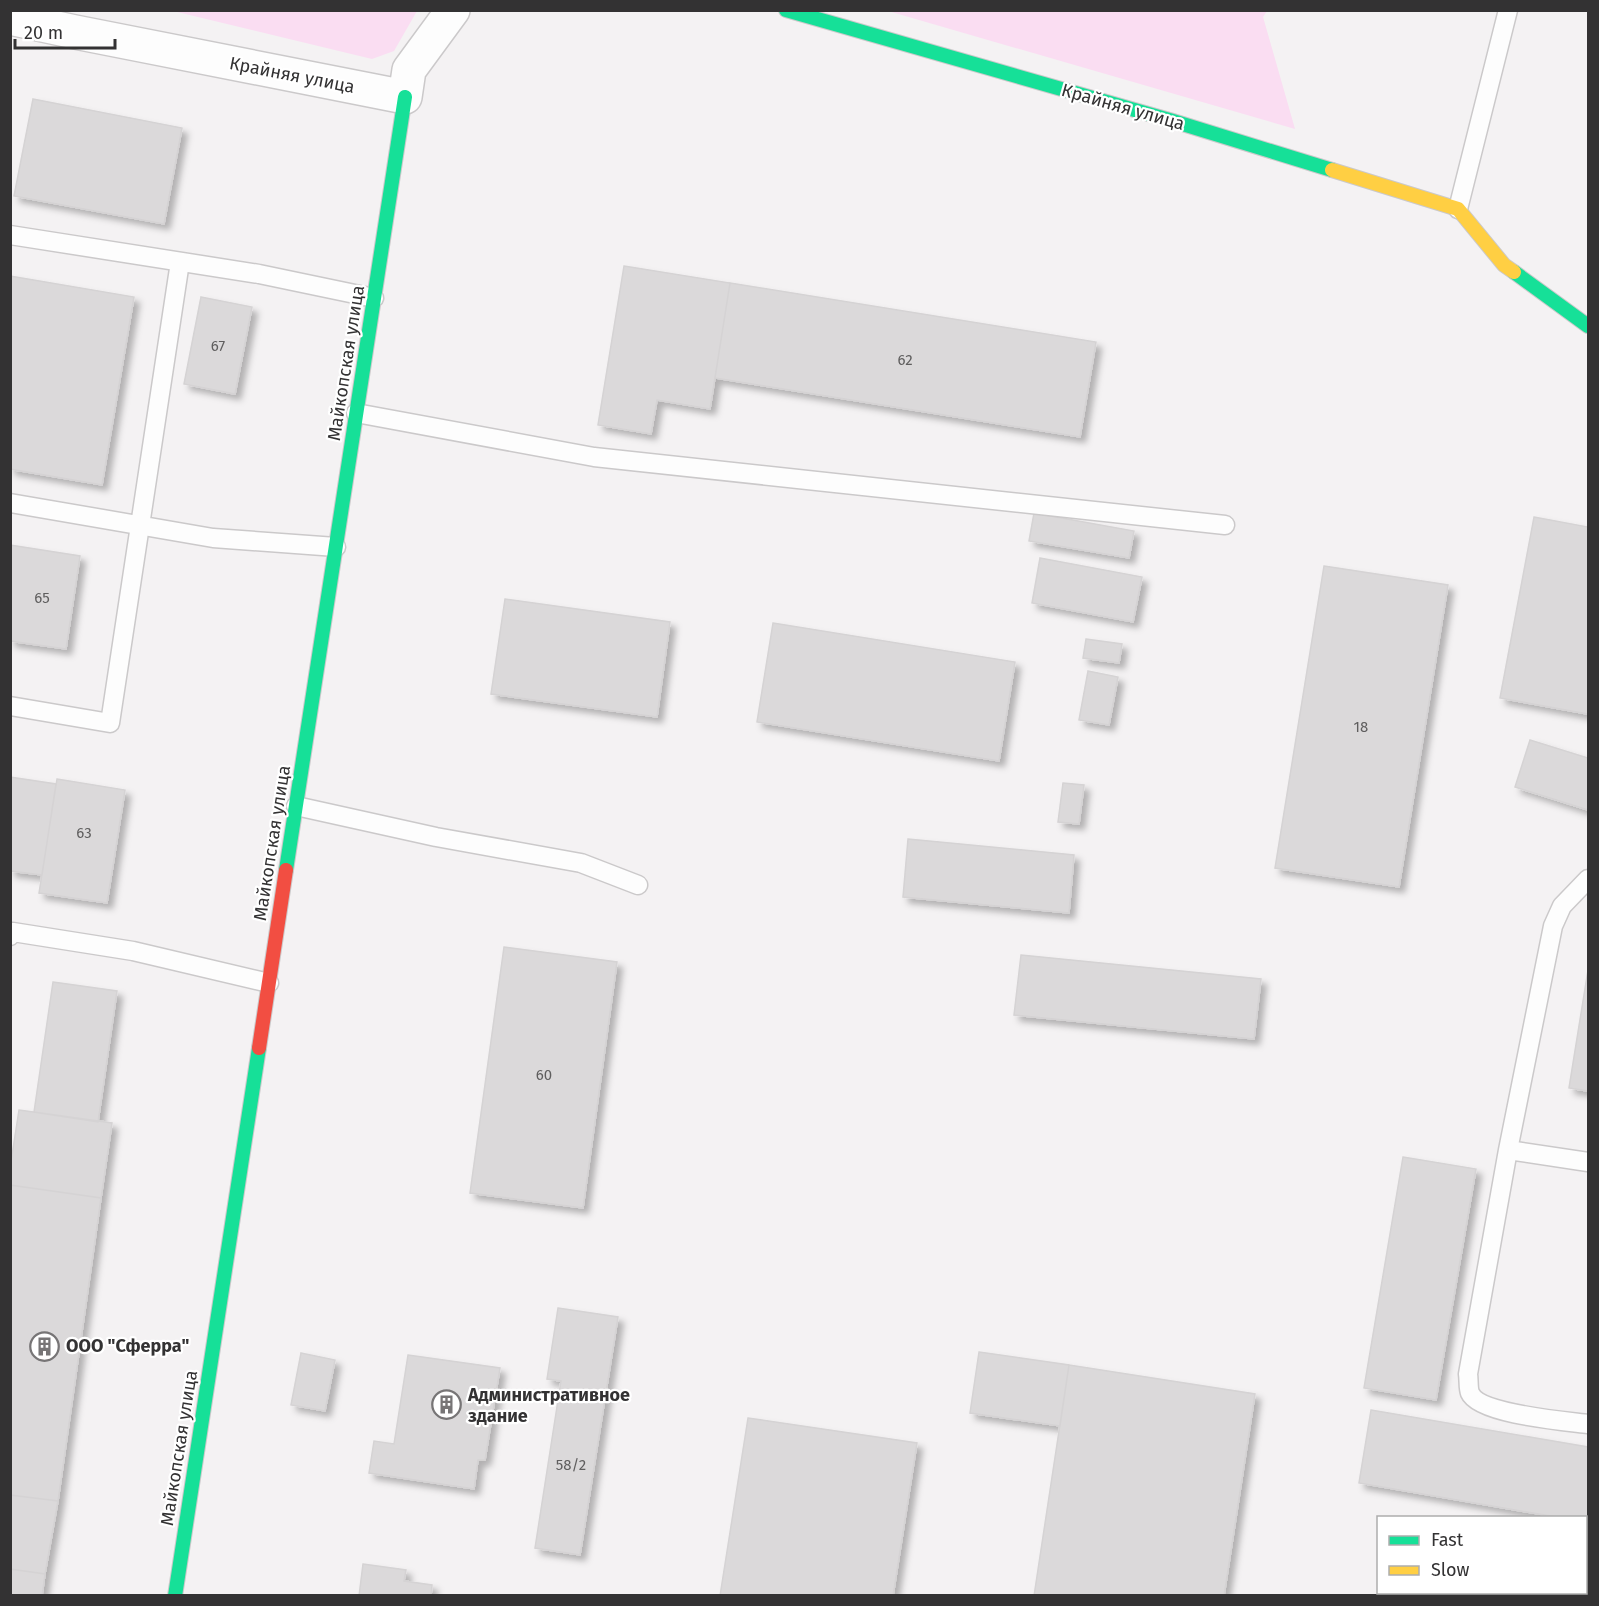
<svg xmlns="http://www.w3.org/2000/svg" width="1599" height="1606" font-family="'Fira Sans',sans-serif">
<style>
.green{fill:#faddf2}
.building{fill:#dbd9da;stroke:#d5d3d4;stroke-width:1.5;filter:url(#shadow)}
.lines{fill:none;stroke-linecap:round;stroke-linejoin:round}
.lane-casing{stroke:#cbc9ca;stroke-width:21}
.street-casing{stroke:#cbc9ca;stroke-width:36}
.fast-casing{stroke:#cbc9ca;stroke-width:16}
.slow-casing{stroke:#cbc9ca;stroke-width:16}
.jam-casing{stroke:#cbc9ca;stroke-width:16}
.lane{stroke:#fdfdfd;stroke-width:18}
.street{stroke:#fdfdfd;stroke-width:33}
.fast{stroke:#16e098;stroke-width:14}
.slow{stroke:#ffcf43;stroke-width:14}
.jam{stroke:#f24e42;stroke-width:14}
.labels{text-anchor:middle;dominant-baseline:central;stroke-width:4.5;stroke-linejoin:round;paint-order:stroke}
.number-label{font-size:15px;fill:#5f5e5e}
.street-label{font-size:18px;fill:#333233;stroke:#fff}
.poi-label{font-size:18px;font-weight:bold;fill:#333233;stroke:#fff;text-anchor:start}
</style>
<defs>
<filter id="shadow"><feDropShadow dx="5.5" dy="5.5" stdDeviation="3" flood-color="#0004"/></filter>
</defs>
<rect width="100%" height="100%" fill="#f4f2f3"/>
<path class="green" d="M173 11 417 10V11L394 51 372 59Z
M888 11H1267L1263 17 1295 129Z"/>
<path class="building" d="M33 99 182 128 164 224 14 196Z
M624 266 730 283 710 409 657 400 651 434 598 425Z
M10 276 134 297 102 485 10 469Z
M730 283 1096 342 1080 437 715 378Z
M201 297 252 307 235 394 184 384Z
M1034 513 1134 531 1129 558 1029 541Z
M1534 517 1588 527V714L1500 698Z
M10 545 80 556 66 649 10 641Z
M1040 558 1142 577 1133 622 1032 603Z
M1324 566 1448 585 1399 887 1275 868Z
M505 599 670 622 657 717 491 694Z
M773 623 1015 662 999 761 757 722Z
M1086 639 1122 644 1119 663 1083 658Z
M1088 671 1118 677 1109 725 1079 720Z
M1530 740 1588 758V810L1515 787Z
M10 777 56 784 42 875 10 871Z
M57 779 125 790 107 903 39 893Z
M1063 783 1084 785 1079 824 1058 822Z
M908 839 1074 855 1069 913 903 897Z
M504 947 617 962 583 1208 470 1193Z
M1021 955 1261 979 1254 1039 1014 1015Z
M1588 970V1091L1569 1088Z
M53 982 117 991 98 1122 34 1112Z
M19 1110 112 1123 101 1198 10 1185V1168Z
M1403 1157 1476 1169 1436 1400 1364 1388Z
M10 1185 101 1198 58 1501 10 1495Z
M558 1308 618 1317 580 1555 535 1548 561 1381 547 1379Z
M979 1352 1069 1365 1060 1426 970 1413Z
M301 1353 335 1360 325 1411 291 1405Z
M408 1355 500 1368 485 1460H478L474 1489 369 1473 374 1441 394 1444Z
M1069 1365 1255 1394 1224 1596H1034Z
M1371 1410 1588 1447V1522H1586V1518H1562L1359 1483Z
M748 1418 917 1443 893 1596H720Z
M10 1495 58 1501 45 1574 10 1569Z
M363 1564 406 1570 404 1581 432 1585 431 1596H359Z
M10 1569 45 1574 42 1596H10Z
M1390 1592H1586L1588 1593V1596H1389Z"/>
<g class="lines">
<defs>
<path id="lane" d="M1458 209 1508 10
M10 235 259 274 374 298
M356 413 594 457 1225 525
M10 503 213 538 336 547
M10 706 110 723 180 262
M296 806 436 837 581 863 638 885
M1588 879 1562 906 1553 926 1508 1150 1468 1374C1469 1380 1468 1388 1470 1393 1479 1414 1565 1421 1588 1424
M10 936 13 932 133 951 269 983
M1508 1150 1588 1162"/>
<path id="street" d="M10 18 75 32 405 97 409 70 453 10"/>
<path id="fast" d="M786 10 1173 121 1332 170
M1514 272 1588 326
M286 870 405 97
M175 1596 259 1048"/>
<path id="slow" d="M1332 170 1458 209 1504 265 1514 272"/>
<path id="jam" d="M259 1048 286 870"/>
</defs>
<use href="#lane" class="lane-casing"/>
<use href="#street" class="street-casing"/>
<use href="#fast" class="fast-casing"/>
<use href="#slow" class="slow-casing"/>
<use href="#jam" class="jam-casing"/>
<use href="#lane" class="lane"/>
<use href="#street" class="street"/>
<use href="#fast" class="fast"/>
<use href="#slow" class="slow"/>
<use href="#jam" class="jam"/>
</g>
<defs>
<symbol id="building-ring" viewBox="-11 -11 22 22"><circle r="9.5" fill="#fff" stroke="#777576" stroke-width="1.5"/><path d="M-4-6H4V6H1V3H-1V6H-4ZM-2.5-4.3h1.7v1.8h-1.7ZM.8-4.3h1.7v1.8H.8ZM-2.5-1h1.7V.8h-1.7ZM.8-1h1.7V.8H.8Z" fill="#777576"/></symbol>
</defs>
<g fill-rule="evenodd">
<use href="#building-ring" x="28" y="1330" width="33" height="33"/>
<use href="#building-ring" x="430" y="1388" width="33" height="33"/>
</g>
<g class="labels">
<g class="number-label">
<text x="218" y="346">67</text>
<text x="905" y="360">62</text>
<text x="42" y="598">65</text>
<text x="1361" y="727">18</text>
<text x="84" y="833">63</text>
<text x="544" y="1075">60</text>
<text x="571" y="1465">58/2</text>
</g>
<g class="street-label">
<text transform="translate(292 75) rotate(11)">Крайняя улица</text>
<text transform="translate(1123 107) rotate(16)">Крайняя улица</text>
<text transform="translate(346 363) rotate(-81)">Майкопская улица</text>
<text transform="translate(272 843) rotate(-81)">Майкопская улица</text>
<text transform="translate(179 1448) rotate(-81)">Майкопская улица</text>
</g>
<g class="poi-label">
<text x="66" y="1346">ООО "Сферра"</text>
<text x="468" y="1395">Административное<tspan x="468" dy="21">здание</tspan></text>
</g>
</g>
<rect width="1599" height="1606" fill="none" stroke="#333233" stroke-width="24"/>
<rect x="1377" y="1516" width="210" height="78" fill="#ffffff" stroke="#adadad" stroke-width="1.5"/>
<rect x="1389" y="1536" width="30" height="9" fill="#16e098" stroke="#adadad" stroke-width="1.5"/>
<text x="1431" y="1546" font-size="18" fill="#333233">Fast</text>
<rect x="1389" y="1566" width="30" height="9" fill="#ffcf43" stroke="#adadad" stroke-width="1.5"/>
<text x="1431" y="1576" font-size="18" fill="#333233">Slow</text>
<path d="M15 39v9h100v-9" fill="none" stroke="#333233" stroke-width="3"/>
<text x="24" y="39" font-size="18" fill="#333233" stroke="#ffffff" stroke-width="4.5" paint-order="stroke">20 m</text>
</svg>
